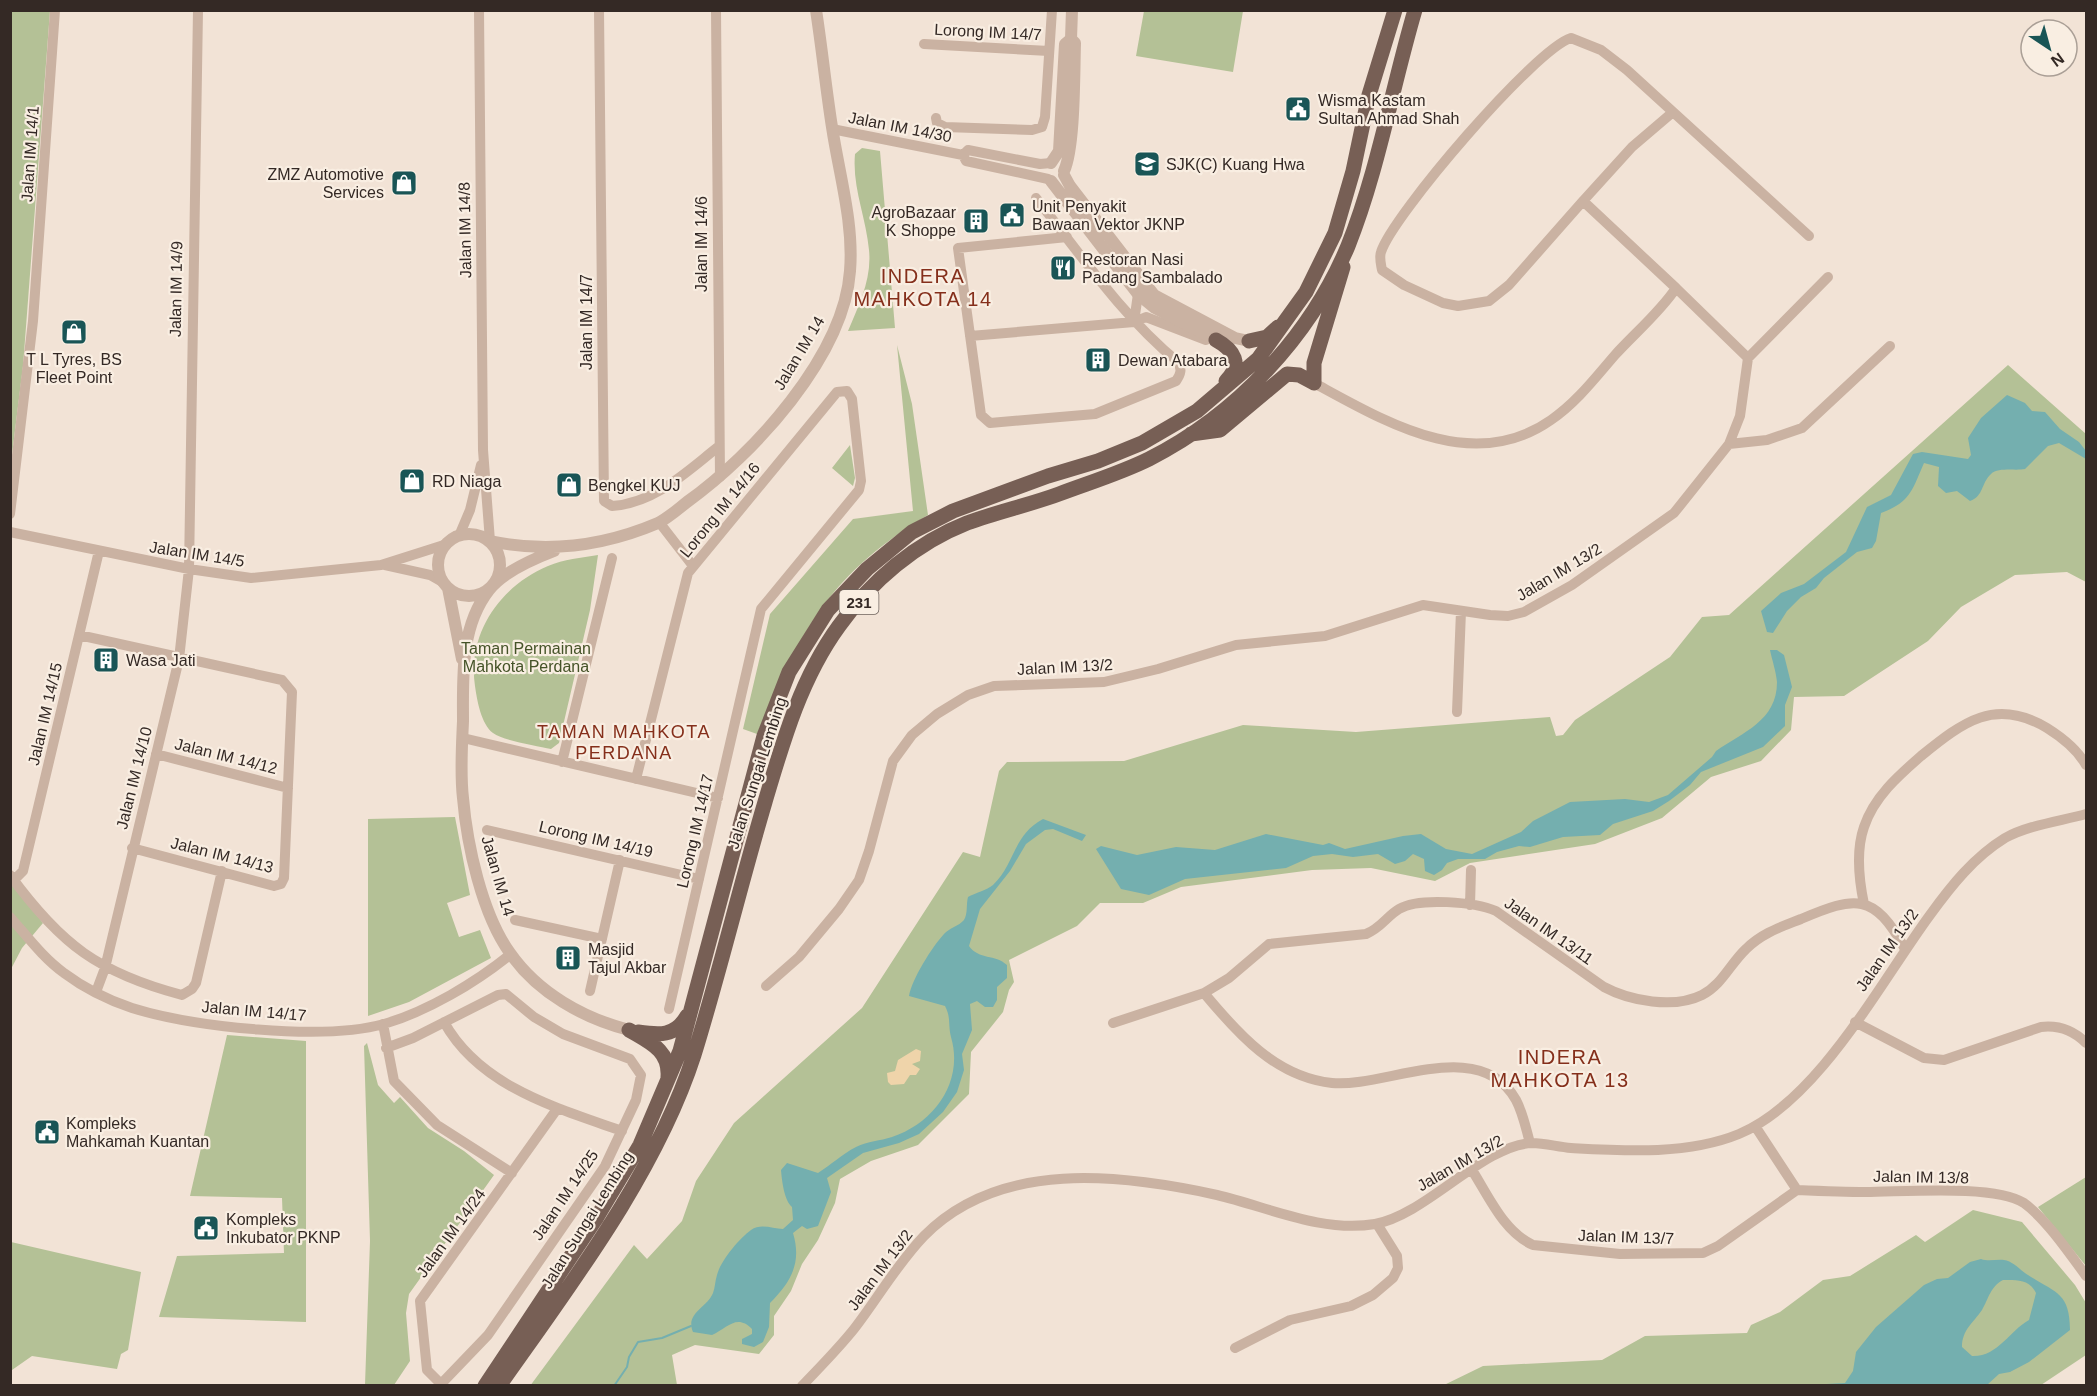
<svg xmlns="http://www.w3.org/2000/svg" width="2097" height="1396" font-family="Arial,sans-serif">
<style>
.green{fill:#b4c196}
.sand{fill:#efd4aa}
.water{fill:#74afaf;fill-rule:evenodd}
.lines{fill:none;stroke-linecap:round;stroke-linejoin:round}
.stream{stroke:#74afaf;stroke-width:2}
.minor{stroke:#cab2a2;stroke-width:10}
.tertiary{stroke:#cab2a2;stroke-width:12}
.primary{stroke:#775f55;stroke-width:15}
.labels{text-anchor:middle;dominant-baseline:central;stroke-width:4.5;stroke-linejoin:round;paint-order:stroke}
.shield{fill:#f9eee2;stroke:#6f645e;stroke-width:1.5}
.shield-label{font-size:15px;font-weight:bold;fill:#342925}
.street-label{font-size:16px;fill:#342925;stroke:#f9eee2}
.poi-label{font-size:16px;fill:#342925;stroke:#f9eee2;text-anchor:start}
.park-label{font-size:16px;fill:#455328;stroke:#f9eee2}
.neighbourhood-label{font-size:18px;letter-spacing:1.5px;fill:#852f1b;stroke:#f9eee2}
.quarter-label{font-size:20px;letter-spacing:1.5px;fill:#852f1b;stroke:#f9eee2}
</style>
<rect width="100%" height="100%" fill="#f2e3d6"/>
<path class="green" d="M11 11H50L23 366 11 463Z
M1144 11H1243L1233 72 1136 56Z
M862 148 880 151 895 328 848 331C859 305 872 279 869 250 866 217 852 187 855 154Z
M897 345 912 404 928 515C829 574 800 632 757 734L743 729 770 614 853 519 913 511Z
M2008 365 2086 434V582L2067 572 2015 575 1961 607 1928 641 1844 696 1794 697 1791 730 1761 761 1711 777 1662 818 1595 844 1470 863 1435 881 1371 868 1312 870 1181 887 1143 903H1100L1077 926 1009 960 1014 982 1009 990 1003 1012 971 1052 969 1094 918 1145 871 1161 840 1179 835 1203 818 1240 802 1264 791 1291 774 1316V1335L759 1354 695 1345 672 1355 677 1385 530 1386 634 1245 647 1259 682 1221 696 1181 734 1123 862 1008 963 852 980 857 999 771 1007 762 1124 761 1243 725 1356 732 1550 717 1556 736 1563 735 1575 720 1670 657 1702 617 1729 615Z
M850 445 855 478 853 486 832 468Z
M598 555 590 610 559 743 551 749C537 746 504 741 493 733 481 724 477 700 475 686 467 634 500 586 548 566 564 559 581 558 598 555Z
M455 817 470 895 447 903 459 937 480 930 491 958 409 1002 368 1016V819Z
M11 883 43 923 22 948 11 969Z
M227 1035 306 1041V1322L159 1317 177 1256 284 1253 282 1198 190 1196Z
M367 1043 378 1085 394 1103 400 1097 428 1128 464 1151 494 1175 409 1294 406 1313 410 1361 394 1385H365L370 1241 364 1046Z
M2086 1177V1266L2038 1207Z
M1973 1210 2022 1222 2075 1285 2086 1303V1355L2041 1385 1442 1386 1483 1366 1602 1360 1645 1336 1747 1333 1751 1325 1780 1312 1823 1280 1850 1276 1916 1235 1925 1242Z
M11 1242 141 1272 128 1350 121 1354 117 1369 32 1356 12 1370 11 1374Z"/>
<path class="sand" d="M916 1049 921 1051 920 1061 912 1064 920 1069 916 1075H910L904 1084 891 1085 888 1082 887 1073 895 1071 898 1060Z"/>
<path class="water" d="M2007 395 2025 403 2032 411 2045 412 2060 429 2079 442 2086 451V459L2059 443 2048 446 2025 469C2016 471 1998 467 1991 474 1981 483 1984 496 1970 501L1957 491 1946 493 1938 486 1939 467 1924 463C1912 490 1911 502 1881 513L1876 541 1872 548 1857 552 1824 578 1816 588 1801 597 1787 611 1773 633 1767 632 1761 611 1781 593 1804 584 1846 552 1867 507 1891 495 1913 454 1922 452 1968 459 1971 455 1968 438 1981 418Z
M1770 650H1777L1784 655 1792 687 1785 705V726L1763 747 1701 772 1690 785 1669 801 1653 811 1613 824 1600 835 1563 837 1530 847 1519 846 1497 852 1485 859H1458L1447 863 1442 870 1434 875 1425 871 1424 859 1413 854 1405 861 1395 864 1378 854 1353 857 1332 854 1313 856 1286 868 1185 879 1149 895 1121 889 1096 849 1101 846 1137 855 1176 847 1215 850 1266 834 1323 845 1329 843 1345 849 1403 836 1421 834 1446 849 1472 854 1521 832 1533 821 1570 802 1625 799 1649 802 1668 795 1712 757 1716 751C1743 732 1777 721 1777 682 1776 671 1772 660 1770 650Z
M1043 819 1086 835 1082 841 1053 829 1045 830 1026 844 1010 871 980 909 969 946C979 960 995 954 1007 965V978L997 987V1000L993 1007H985L977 1001 970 1004 972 1030 962 1054 964 1070 957 1092 943 1112 919 1134 899 1143 863 1153 827 1178 831 1192 818 1226 807 1229 802 1226 793 1233C802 1263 791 1282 770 1303L769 1327 763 1342 754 1347 742 1344V1339L752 1334V1329C737 1313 727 1328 712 1335L693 1332C685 1313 707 1308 713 1293 715 1288 715 1281 717 1275 721 1260 739 1239 751 1230 761 1223 773 1229 783 1229L793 1220 792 1207C784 1200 782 1181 781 1170L787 1163 818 1173C831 1165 842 1154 856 1147 868 1141 880 1141 892 1137 935 1123 964 1081 951 1037 948 1025 951 1017 945 1006L909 996C912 979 932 947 944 934 949 928 959 926 964 920 968 914 966 904 968 897 975 893 987 890 993 885 1015 864 1013 835 1043 819Z
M1981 1259C1989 1262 1996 1259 2004 1260 2013 1261 2021 1271 2028 1275 2055 1293 2070 1292 2070 1330L2029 1362 2010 1372 1999 1374 1987 1385H1808L1845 1383 1853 1371 1856 1352 1876 1327 1924 1285 1937 1279 1948 1278 1970 1262ZM2003 1280C2017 1280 2029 1279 2036 1293L2029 1320C2009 1331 1998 1357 1972 1356L1962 1347C1962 1330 1973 1323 1982 1310 1989 1298 1990 1287 2003 1280Z"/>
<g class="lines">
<path class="stream" d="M614 1386 627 1367 629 1357 638 1342 662 1338 691 1326"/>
<path class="minor" d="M479 10 483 450 490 541
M599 10 604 501 612 506C655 503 686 472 718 447
M716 10 720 477
M924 44 1049 51
M936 118 937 123 945 127 1032 130 1042 127 1045 117 1052 10
M832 129 963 155 966 161 1048 179
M963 155 968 150 1040 164 1051 163
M1036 198C1081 255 1122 316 1178 362 1182 369 1181 374 1176 381L1095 414 990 423 981 415 958 248 1067 237
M1583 201 1632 147 1673 112
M1676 288 1583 201 1509 285 1489 301 1458 306 1443 303 1404 285 1382 270C1381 264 1379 258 1381 252 1392 216 1535 49 1571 38L1601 50 1627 70 1809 236
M1134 322 1138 294
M970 336 1134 322 1146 317 1206 340
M1748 358 1828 277
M1729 444 1767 440 1802 428 1890 346
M10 514 33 321 55 10
M659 522 693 566
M10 532 189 569 251 578 381 565 447 544
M459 536 470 510 481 465
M385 565 430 575 444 583
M79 635 282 680 292 692 284 878 281 884 274 886 132 848
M1457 712 1461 611
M463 738 718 798
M156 754 288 788
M562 762 612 558
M636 779 688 573 837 392 847 391 852 399 861 481 859 490 761 609 669 1009
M487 830 699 879
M10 875C61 945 99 973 182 995L192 989 196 983 222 871
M14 880 23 871 99 551
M1864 904C1859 880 1856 850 1864 827 1874 797 1898 776 1921 756 1963 722 1995 697 2047 728 2063 738 2077 749 2086 765
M1470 905 1471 870
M10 917C27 936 43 958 64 973 84 988 108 1000 132 1008 193 1027 323 1041 384 1024 428 1011 475 983 511 954
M515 920 602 939
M766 986 799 957 839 909 859 880 869 851 893 761 912 735 937 714 968 695 994 686 1104 682 1158 669 1236 645 1325 636 1423 605 1490 615 1508 616 1524 612 1572 585 1674 513 1729 444 1740 416 1748 358 1676 288C1661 311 1634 334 1615 355 1595 378 1577 402 1551 420 1473 475 1386 422 1314 383
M590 991 620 860
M96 992 105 968 179 659 189 569 198 10
M1204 993C1238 1034 1276 1077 1332 1083 1385 1088 1480 1035 1516 1100 1523 1113 1526 1129 1530 1143
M444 1022C480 1087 557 1108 622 1131
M1855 1022 1924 1058 1944 1060 2041 1027C2058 1025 2074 1031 2086 1043
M1113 1023 1204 993 1229 978 1269 944 1366 934C1381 928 1387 916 1399 909 1419 897 1475 902 1496 911L1604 987C1630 1001 1674 1009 1702 995 1722 985 1730 964 1746 949 1762 933 1781 927 1801 919 1855 896 1874 892 1905 949
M383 1024 394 1081 437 1125 512 1173
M386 1048 413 1038 498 995 506 994 534 1017 563 1034 630 1059 641 1075 636 1100 605 1166 488 1335 441 1384 427 1370 420 1301 557 1109
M1755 1126 1797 1190C1820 1191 1843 1192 1866 1192 1903 1192 1994 1184 2024 1203 2046 1219 2070 1254 2086 1276
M1472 1170C1489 1197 1504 1232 1533 1245L1620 1254 1703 1253 1718 1246 1797 1190
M1235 1348 1290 1320 1351 1306 1373 1295 1393 1278 1398 1268 1397 1256 1377 1224
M802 1386C820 1367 838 1349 854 1329 878 1298 897 1264 924 1236 1000 1159 1121 1174 1217 1195 1268 1207 1322 1233 1375 1224 1426 1215 1483 1145 1532 1143 1545 1143 1558 1147 1571 1148 1625 1151 1688 1155 1739 1134 1818 1101 1880 983 1930 915 1951 886 1974 857 2005 838 2028 825 2061 821 2086 814"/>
<path class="tertiary" d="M1071 39 1072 10
M1051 163 1059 151 1065 44 1071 39
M1064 171C1075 147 1074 73 1075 43L1071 39
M1064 175 1070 186 1154 295 1235 338 1249 341
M1051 181 1138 294 1155 308 1216 340
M438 565a31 31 0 1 1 62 0a31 31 0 1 1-62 0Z
M490 541C546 553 604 546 658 523 668 518 678 509 687 502 753 455 844 356 850 271 854 223 839 174 832 127 826 89 822 49 816 10
M554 551C533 559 503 572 489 590 460 627 463 677 463 721 462 746 460 773 463 798 467 845 482 914 510 953 538 993 583 1018 629 1030
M448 588 462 659"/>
<path class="primary" d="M1216 340C1234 350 1243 364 1226 381
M1249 341 1267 337 1278 327
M1314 383V363L1343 267
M1191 434 1220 430 1287 374 1299 375 1314 383
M629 1030C649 1042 670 1050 668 1077
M638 1032C659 1035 675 1037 687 1016
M485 1386 597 1217 640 1145 680 1051 764 736 789 672 828 610 867 569 912 532 953 511 1048 476 1098 461 1142 443 1197 411 1258 359 1306 292 1335 233 1353 171 1369 95 1395 10
M499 1386C570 1285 656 1173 694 1055 720 971 740 886 765 802 783 741 801 678 839 626 871 581 916 543 967 523 997 512 1029 505 1059 494 1088 483 1121 473 1149 459 1236 415 1310 337 1348 246 1378 171 1392 88 1415 10"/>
</g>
<defs>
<symbol id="civic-square" viewBox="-11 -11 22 22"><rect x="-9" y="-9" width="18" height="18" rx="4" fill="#195556" stroke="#f9eee2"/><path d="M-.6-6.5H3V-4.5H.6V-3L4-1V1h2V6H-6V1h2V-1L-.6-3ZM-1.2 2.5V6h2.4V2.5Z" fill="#fff"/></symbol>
<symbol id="school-square" viewBox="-11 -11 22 22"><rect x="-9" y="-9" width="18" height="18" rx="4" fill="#195556" stroke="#f9eee2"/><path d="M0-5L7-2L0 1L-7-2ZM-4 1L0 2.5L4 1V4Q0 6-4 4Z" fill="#fff"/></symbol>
<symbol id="shop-square" viewBox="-11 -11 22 22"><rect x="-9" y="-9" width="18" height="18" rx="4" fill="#195556" stroke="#f9eee2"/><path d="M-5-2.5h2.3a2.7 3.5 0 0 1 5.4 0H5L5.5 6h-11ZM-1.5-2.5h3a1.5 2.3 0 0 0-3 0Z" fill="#fff"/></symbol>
<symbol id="building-square" viewBox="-11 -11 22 22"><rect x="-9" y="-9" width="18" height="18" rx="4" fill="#195556" stroke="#f9eee2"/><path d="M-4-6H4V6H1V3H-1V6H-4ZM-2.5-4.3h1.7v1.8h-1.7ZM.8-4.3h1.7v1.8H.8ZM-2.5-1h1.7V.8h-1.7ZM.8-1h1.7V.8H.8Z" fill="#fff"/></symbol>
<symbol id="restaurant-square" viewBox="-11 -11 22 22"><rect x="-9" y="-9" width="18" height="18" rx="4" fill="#195556" stroke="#f9eee2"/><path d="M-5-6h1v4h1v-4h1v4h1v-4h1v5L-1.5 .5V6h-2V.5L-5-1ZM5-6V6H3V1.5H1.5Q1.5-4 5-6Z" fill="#fff"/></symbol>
</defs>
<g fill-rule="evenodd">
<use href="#civic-square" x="1283" y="94" width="30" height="30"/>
<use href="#school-square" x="1132" y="149" width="30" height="30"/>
<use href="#shop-square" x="389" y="168" width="30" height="30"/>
<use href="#civic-square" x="997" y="200" width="30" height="30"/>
<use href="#building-square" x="961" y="206" width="30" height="30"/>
<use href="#restaurant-square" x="1048" y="253" width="30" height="30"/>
<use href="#shop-square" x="59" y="317" width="30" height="30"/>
<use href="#building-square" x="1083" y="345" width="30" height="30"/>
<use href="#shop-square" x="397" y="466" width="30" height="30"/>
<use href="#shop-square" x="554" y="470" width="30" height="30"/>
<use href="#building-square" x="91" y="645" width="30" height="30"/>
<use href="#building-square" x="553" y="943" width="30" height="30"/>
<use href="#civic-square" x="32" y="1117" width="30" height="30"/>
<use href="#civic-square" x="191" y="1213" width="30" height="30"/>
</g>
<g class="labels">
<rect class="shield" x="839.5" y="590" width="39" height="24" rx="4.5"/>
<g class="shield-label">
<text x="859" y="602">231</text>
</g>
<g class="street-label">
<text transform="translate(988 32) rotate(3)">Lorong IM 14/7</text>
<text transform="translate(900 127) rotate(11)">Jalan IM 14/30</text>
<text transform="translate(30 154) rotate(-86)">Jalan IM 14/1</text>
<text transform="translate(465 230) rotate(-91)">Jalan IM 14/8</text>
<text transform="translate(701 244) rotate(-90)">Jalan IM 14/6</text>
<text transform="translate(176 289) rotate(-89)">Jalan IM 14/9</text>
<text transform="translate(586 322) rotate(-90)">Jalan IM 14/7</text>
<text transform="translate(799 353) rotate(-59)">Jalan IM 14</text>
<text transform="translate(720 510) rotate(-51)">Lorong IM 14/16</text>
<text transform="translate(197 554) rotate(9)">Jalan IM 14/5</text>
<text transform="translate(1559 572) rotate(-31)">Jalan IM 13/2</text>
<text transform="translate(1065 667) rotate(-3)">Jalan IM 13/2</text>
<text transform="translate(45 714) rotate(-77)">Jalan IM 14/15</text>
<text transform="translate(226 756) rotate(14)">Jalan IM 14/12</text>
<text transform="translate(757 773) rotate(-72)">Jalan Sungai Lembing</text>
<text transform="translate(134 778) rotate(-76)">Jalan IM 14/10</text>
<text transform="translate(695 831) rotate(-77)">Lorong IM 14/17</text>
<text transform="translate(596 839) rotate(13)">Lorong IM 14/19</text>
<text transform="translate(222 855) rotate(14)">Jalan IM 14/13</text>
<text transform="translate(498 876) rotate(74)">Jalan IM 14</text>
<text transform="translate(1549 931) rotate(35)">Jalan IM 13/11</text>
<text transform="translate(1887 950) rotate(-55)">Jalan IM 13/2</text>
<text transform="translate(254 1011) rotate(5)">Jalan IM 14/17</text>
<text transform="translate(1460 1163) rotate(-30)">Jalan IM 13/2</text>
<text transform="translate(1921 1177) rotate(1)">Jalan IM 13/8</text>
<text transform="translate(565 1195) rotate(-56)">Jalan IM 14/25</text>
<text transform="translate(587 1220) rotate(-58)">Jalan Sungai Lembing</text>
<text transform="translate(451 1233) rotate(-54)">Jalan IM 14/24</text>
<text transform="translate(1626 1237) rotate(2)">Jalan IM 13/7</text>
<text transform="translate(880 1270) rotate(-53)">Jalan IM 13/2</text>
</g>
<g class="poi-label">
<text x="1318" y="100">Wisma Kastam<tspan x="1318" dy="18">Sultan Ahmad Shah</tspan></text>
<text x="1166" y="164">SJK(C) Kuang Hwa</text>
<text x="384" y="174" text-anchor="end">ZMZ Automotive<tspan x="384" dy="18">Services</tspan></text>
<text x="1032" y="206">Unit Penyakit<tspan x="1032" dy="18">Bawaan Vektor JKNP</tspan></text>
<text x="956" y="212" text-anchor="end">AgroBazaar<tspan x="956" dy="18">K Shoppe</tspan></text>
<text x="1082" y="259">Restoran Nasi<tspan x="1082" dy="18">Padang Sambalado</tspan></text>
<text x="74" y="359" text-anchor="middle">T L Tyres, BS<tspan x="74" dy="18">Fleet Point</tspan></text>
<text x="1118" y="360">Dewan Atabara</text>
<text x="432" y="481">RD Niaga</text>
<text x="588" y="485">Bengkel KUJ</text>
<text x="126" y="660">Wasa Jati</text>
<text x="588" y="949">Masjid<tspan x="588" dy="18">Tajul Akbar</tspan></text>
<text x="66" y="1123">Kompleks<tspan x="66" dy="18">Mahkamah Kuantan</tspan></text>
<text x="226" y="1219">Kompleks<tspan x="226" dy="18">Inkubator PKNP</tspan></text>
</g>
<g class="park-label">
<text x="526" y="648">Taman Permainan<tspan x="526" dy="18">Mahkota Perdana</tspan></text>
</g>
<g class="neighbourhood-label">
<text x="624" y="732">TAMAN MAHKOTA<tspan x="624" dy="21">PERDANA</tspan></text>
</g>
<g class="quarter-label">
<text x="923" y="276">INDERA<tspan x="923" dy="23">MAHKOTA 14</tspan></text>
<text x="1560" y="1057">INDERA<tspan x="1560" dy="23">MAHKOTA 13</tspan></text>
</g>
</g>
<rect width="2097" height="1396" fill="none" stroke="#342925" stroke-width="24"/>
<g transform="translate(2049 48) rotate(144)"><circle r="28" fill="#f9eee2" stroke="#aa9f96" stroke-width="1.5"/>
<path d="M0-4.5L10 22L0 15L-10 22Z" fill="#195556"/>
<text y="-9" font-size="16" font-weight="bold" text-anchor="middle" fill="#342925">N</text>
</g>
</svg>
